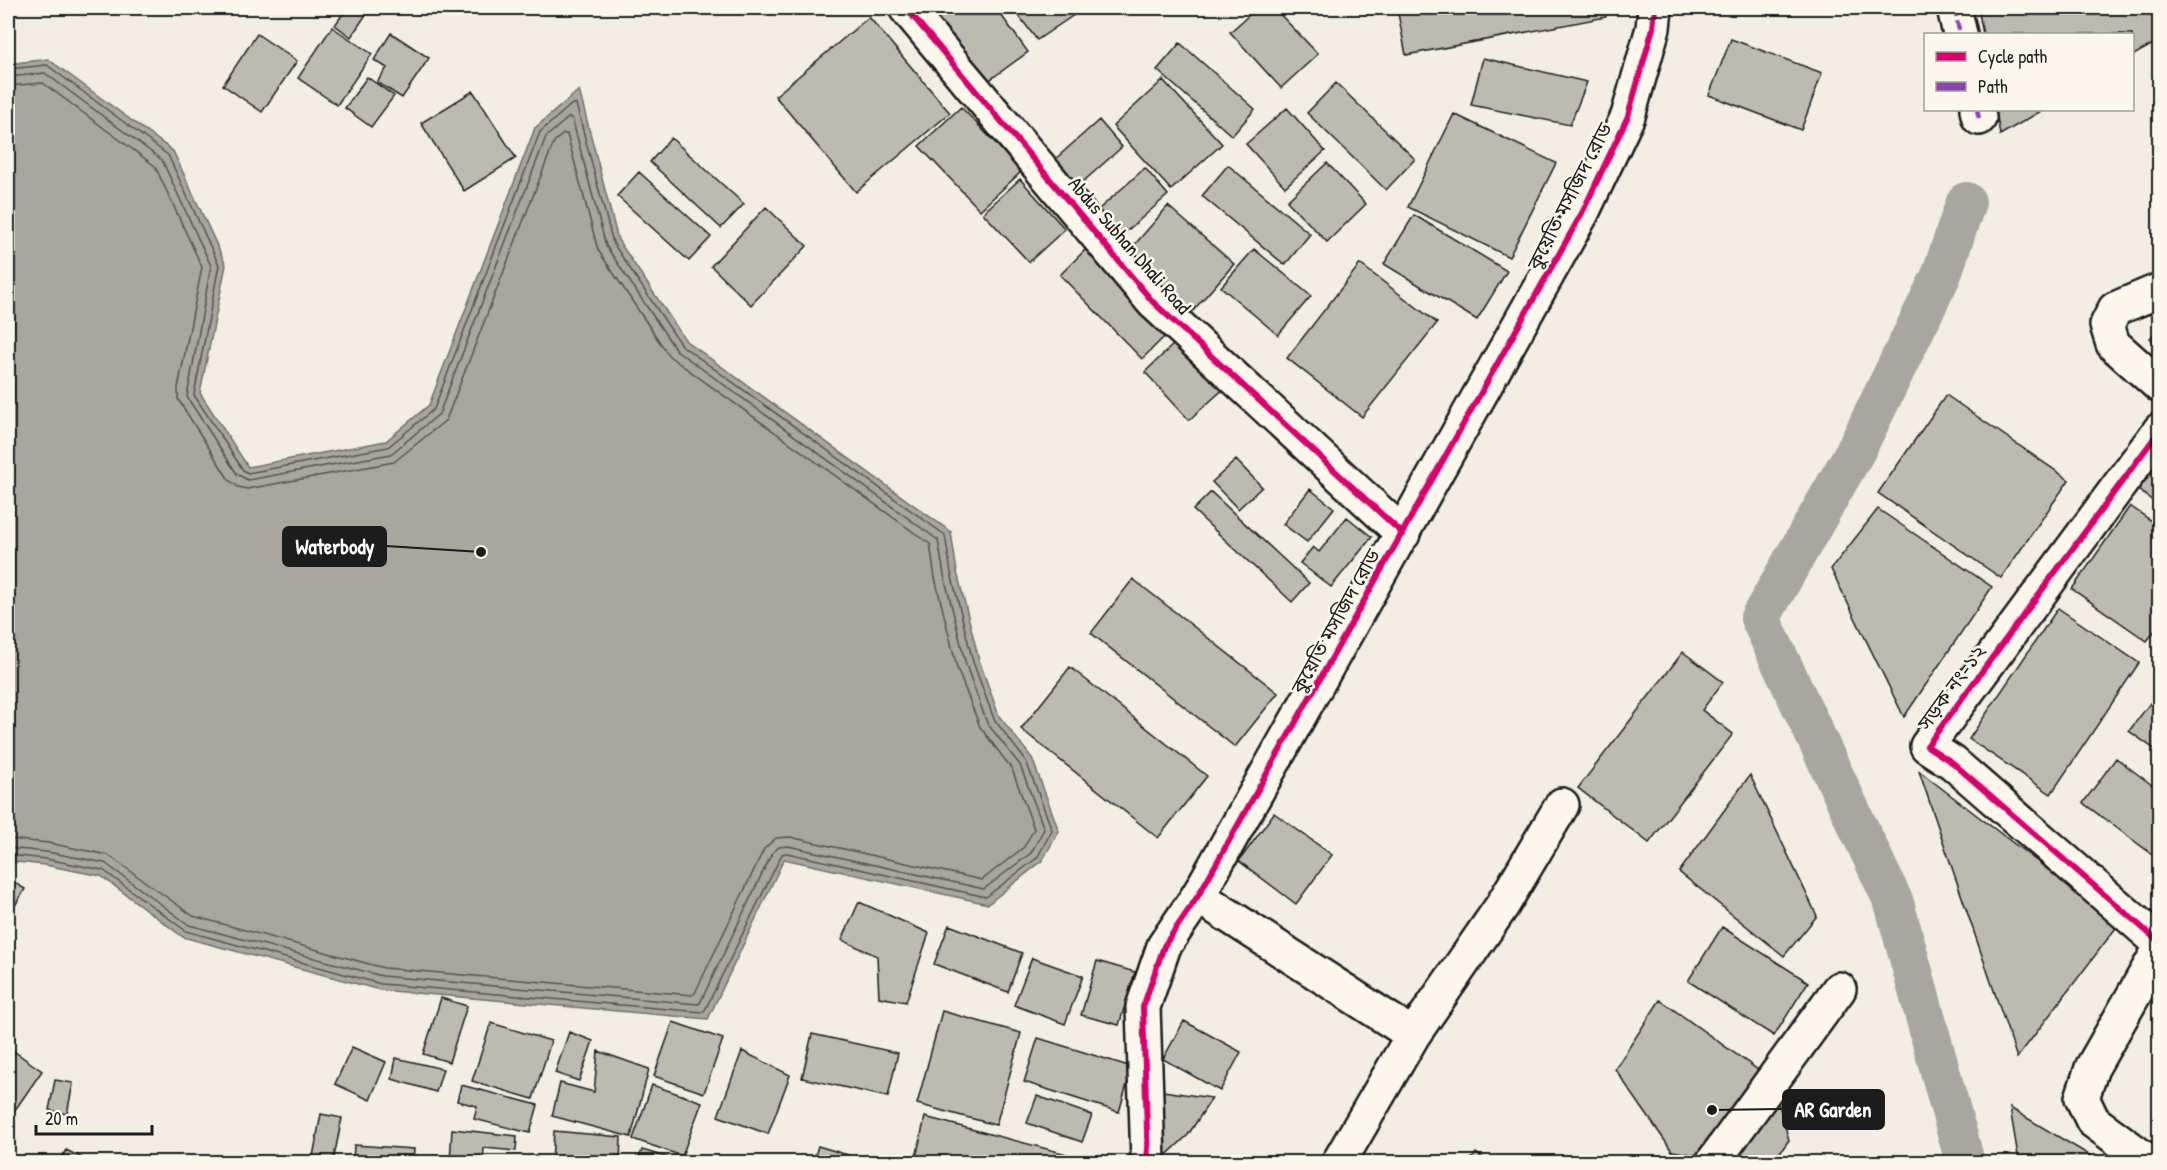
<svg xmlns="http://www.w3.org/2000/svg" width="2167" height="1170" font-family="'Patrick Hand','Noto Sans Bengali',sans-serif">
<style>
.water{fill:#a9a6a0;stroke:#716f6b;stroke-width:1.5}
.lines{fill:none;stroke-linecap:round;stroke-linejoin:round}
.shore{stroke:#545351;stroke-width:1.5}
.canal{stroke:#a9a6a0;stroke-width:40}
.building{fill:#bdbab1;stroke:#1c1c1c;stroke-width:1.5}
.street-casing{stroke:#1c1c1c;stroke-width:38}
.secondary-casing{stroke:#1c1c1c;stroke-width:38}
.street{stroke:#fbf7ec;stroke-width:33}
.secondary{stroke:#fbf7ec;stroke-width:33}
.quiet{stroke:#8e44ad;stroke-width:4.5;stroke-dasharray:9 4.5;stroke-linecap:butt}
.cycleway-casing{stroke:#fbf7ec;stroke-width:10}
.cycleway{stroke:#d6006c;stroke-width:6}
.labels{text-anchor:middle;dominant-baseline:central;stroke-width:5;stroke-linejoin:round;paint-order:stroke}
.street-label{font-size:20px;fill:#1c1c1c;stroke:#fbf7ec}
.leader{fill:none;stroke:#1c1c1c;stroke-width:2}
.callout-dot{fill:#1c1c1c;stroke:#fbf7ec;stroke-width:2}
.callout{fill:#1c1c1c;stroke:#1c1c1c;stroke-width:2}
.callout-label{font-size:21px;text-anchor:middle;font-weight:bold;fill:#fff}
</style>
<rect width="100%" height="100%" fill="#f2eee4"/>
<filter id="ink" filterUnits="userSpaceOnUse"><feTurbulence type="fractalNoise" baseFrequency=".0167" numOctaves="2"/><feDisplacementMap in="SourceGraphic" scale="12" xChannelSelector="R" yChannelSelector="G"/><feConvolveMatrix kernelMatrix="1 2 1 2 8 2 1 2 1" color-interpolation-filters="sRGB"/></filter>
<g filter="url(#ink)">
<path class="water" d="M48 59 173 151 226 265 200 393 248 467 386 441 429 405 535 128 579 90 618 240 686 341 951 532 957 572 979 660 999 716 1032 758 1059 831 1042 861 988 904 784 859 708 1019 380 990 183 937 101 876 45 865 8 861V64Z"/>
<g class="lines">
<path class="shore" d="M8 69 47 65 168 155 219 265 194 395 243 470 248 473 388 447 434 409 540 132 572 104H576L613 243 681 345 945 535 951 573 973 662 994 719 1026 761 1052 830 1037 858 986 897 787 853 782 854 705 1010 702 1012 381 984 186 931 103 870 46 859 8 855
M8 77 45 73 162 160 211 266 187 397 237 474 248 480 391 454 439 414 546 137 568 118H572L606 246 676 350 938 540 944 575 966 665 987 723 1020 765 1044 829 1031 853 984 889 788 846 779 847 772 853 700 1003 698 1004 382 976 189 925 105 863 47 852 8 848
M8 86 43 83 155 166 202 267 178 388V399L229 480 238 487 247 489 394 462 446 420 554 142 563 134H567L598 250 669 356 930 544 935 578 957 668 980 727 1012 769 1034 829 1024 847 982 880 790 837 776 838 764 849 695 993 692 995 384 968 193 916 108 855 48 843 8 839"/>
<path class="canal" d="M1965 1162 1894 903 1760 618 1857 448 1941 276 1966 202"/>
</g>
<path class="building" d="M347 8H359L367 13 351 37 335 25Z
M922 8H996L1028 52 980 87Z
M1013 8H1084L1037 40Z
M1257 8H1274L1318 54 1281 88 1230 32Z
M1397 8H1604L1606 17 1406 55Z
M1978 8H2160V40L2132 56V34H1983Z
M869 17 950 113 856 192 775 96Z
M332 27 372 54 337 105 298 78Z
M391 33 429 58 402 98 377 82 387 68 374 60Z
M257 34 297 61 262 112 223 85Z
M1731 39 1822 73 1801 130 1709 95Z
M1180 43 1255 109 1232 136 1157 70Z
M1483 58 1587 82 1570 125 1471 105Z
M367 77 394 96 371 127 345 108Z
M1163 80 1222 144 1171 190 1113 126Z
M1336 83 1415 159 1386 190 1307 113Z
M473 91 516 158 464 191 421 123Z
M961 107 1022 171 980 210 919 146Z
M1287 108 1325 151 1285 187 1246 144Z
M1996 110H2043L2000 135Z
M1454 114 1556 163 1509 257 1408 207Z
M1099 120 1122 147 1066 197 1043 170Z
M671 138 744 204 721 228 650 162Z
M1327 163 1366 204 1327 242 1287 201Z
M1228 165 1310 234 1285 265 1202 196Z
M1145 168 1168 195 1112 244 1089 218Z
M639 172 711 237 689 261 617 196Z
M1020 179 1065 229 1029 262 983 213Z
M1168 206 1234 264 1184 321 1118 264Z
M766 207 807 246 751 305 711 266Z
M1414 215 1507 271 1477 320 1384 264Z
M1087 248 1169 332 1142 359 1060 275Z
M1254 249 1311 296 1278 335 1221 287Z
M1360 264 1437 323 1362 417 1287 358Z
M2160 329V348L2150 338Z
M1181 337 1227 386 1189 420 1145 372Z
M1946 395 2069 480 2001 578 1878 493Z
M1236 460 1262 487 1238 509 1212 482Z
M2160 460V506L2138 490Z
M1310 489 1334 508 1307 542 1283 524Z
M1211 492 1309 583 1292 602 1193 510Z
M2130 506 2160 527V624L2147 641 2072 589Z
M1878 509 1992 587 1904 717 1831 569Z
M1347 517 1372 537 1331 587 1300 563 1313 547 1319 552Z
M1133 579 1278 693 1235 747 1091 633Z
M2058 608 2139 663 2051 794 1969 739Z
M1683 652 1723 682 1702 710 1733 734 1649 843 1578 788Z
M1070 667 1207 776 1158 838 1021 729Z
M2160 690V753L2129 731Z
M2116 758 2160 791V860L2083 803Z
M1919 771 2119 924 2017 1058Z
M1750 775 1817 916 1784 956 1679 872Z
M1274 813 1332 855 1296 904 1239 861Z
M8 879 25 889 8 917Z
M859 902 929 933 906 1002 879 997 877 956 842 940Z
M949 925 1022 953 1008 992 934 964Z
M1722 927 1808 982 1774 1036 1688 981Z
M1032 958 1083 976 1065 1024 1014 1005Z
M1097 961 1135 972 1119 1025 1081 1015Z
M441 998 467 1006 449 1062 423 1054Z
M1660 1000 1772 1080 1789 1140 1773 1162H1738L1672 1151 1615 1069Z
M942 1011 1021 1033 996 1125 917 1104Z
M1184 1021 1241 1052 1220 1091 1163 1059Z
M673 1022 723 1039 704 1093 654 1076Z
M491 1023 551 1041 533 1099 472 1081Z
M569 1032 593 1041 579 1081 555 1073Z
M812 1034 898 1053 888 1097 802 1078Z
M1038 1038 1132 1067 1119 1112 1024 1082Z
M8 1047 42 1071 8 1120Z
M352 1047 386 1062 370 1100 335 1084Z
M598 1051 649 1069 631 1137 552 1116 560 1083 594 1092Z
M742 1051 790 1075 768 1134 718 1116Z
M396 1058 443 1069 436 1092 392 1079Z
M55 1080 73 1083 67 1114 49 1110Z
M461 1085 538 1105 530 1133 474 1119 477 1106 457 1101Z
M652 1085 702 1102 682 1156 633 1139Z
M1163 1091 1212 1098 1188 1135 1159 1162 1158 1130Z
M1037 1096 1092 1115 1082 1142 1027 1123Z
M2010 1108 2101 1162H2019Z
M321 1114 342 1118 333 1162H312Z
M925 1117 1097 1162H915Z
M452 1129 517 1136 516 1151 484 1148 483 1162H450Z
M554 1131 621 1137 620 1162H552Z
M354 1145 414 1149 413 1162H353Z
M818 1146 871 1162H813Z
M66 1150 91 1162H59Z
M642 1150 683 1162H638Z
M1476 1153 1489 1162H1469Z"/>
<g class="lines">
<defs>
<path id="street" d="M906 8 1153 302 1403 534
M1954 8 1960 34
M1977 110 1979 118
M2160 290 2115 309 2107 325 2113 344 2160 386
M2160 430 1927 746 1953 763 2160 943
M1198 896 1413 1035
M1339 1162 1413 1035 1502 906 1562 805
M1713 1162 1839 989
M2149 1162 2093 1121 2082 1098 2092 1068 2160 949"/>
<path id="secondary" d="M1148 1162 1143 1007 1164 946 1198 896 1582 213 1628 116 1653 28 1655 8"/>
</defs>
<use href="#street" class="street-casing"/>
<use href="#secondary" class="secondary-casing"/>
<use href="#street" class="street"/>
<use href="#secondary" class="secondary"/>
<path class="quiet" d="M1954 8 1960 34
M1977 110 1979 118"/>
<defs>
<path id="cycleway" d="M906 8 1153 302 1403 534
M2160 430 1927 746 1953 763 2160 943
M1148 1162 1143 1007 1164 946 1198 896 1582 213 1628 116 1653 28 1655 8"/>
</defs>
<use href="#cycleway" class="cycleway-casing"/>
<use href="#cycleway" class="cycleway"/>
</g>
</g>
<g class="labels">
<g class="street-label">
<text transform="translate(1569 196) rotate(-63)">কুয়েতি মসজিদ রোড</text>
<text transform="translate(1130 245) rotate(49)">Abdus Subhan Dhali Road</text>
<text transform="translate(1335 621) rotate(-61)">কুয়েতি মসজিদ রোড</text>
<text transform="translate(1951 687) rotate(-54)">সড়ক নং-১২</text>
</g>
</g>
<path class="leader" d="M481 552L386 546M1712 1110L1783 1109"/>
<g class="callout-dot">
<circle cx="481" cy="552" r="6"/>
<circle cx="1712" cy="1110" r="6"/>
</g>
<g class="callout">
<rect x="283" y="527" width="103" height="39" rx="6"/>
<rect x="1783" y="1090" width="101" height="39" rx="6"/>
</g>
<g class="callout-label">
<text x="335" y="554">Waterbody</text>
<text x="1833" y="1117">AR Garden</text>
</g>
<rect width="2167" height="1170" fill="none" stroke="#fbf7ec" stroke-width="30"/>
<rect x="15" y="15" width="2137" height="1140" fill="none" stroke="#1c1c1c" stroke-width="2" filter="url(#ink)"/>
<rect x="1924" y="33" width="210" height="78" fill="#fbf7ec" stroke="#a29f99" stroke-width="1.5"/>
<rect x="1936" y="52" width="30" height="9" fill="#d6006c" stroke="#a29f99" stroke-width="1.5"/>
<text x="1978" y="63" font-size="18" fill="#1c1c1c">Cycle path</text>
<rect x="1936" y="82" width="30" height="9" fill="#8e44ad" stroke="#a29f99" stroke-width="1.5"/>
<text x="1978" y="93" font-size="18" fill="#1c1c1c">Path</text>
<path d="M36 1125v9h116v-9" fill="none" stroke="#1c1c1c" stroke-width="3"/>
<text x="45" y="1125" font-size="18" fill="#1c1c1c" stroke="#fbf7ec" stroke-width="4.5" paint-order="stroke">20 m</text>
</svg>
